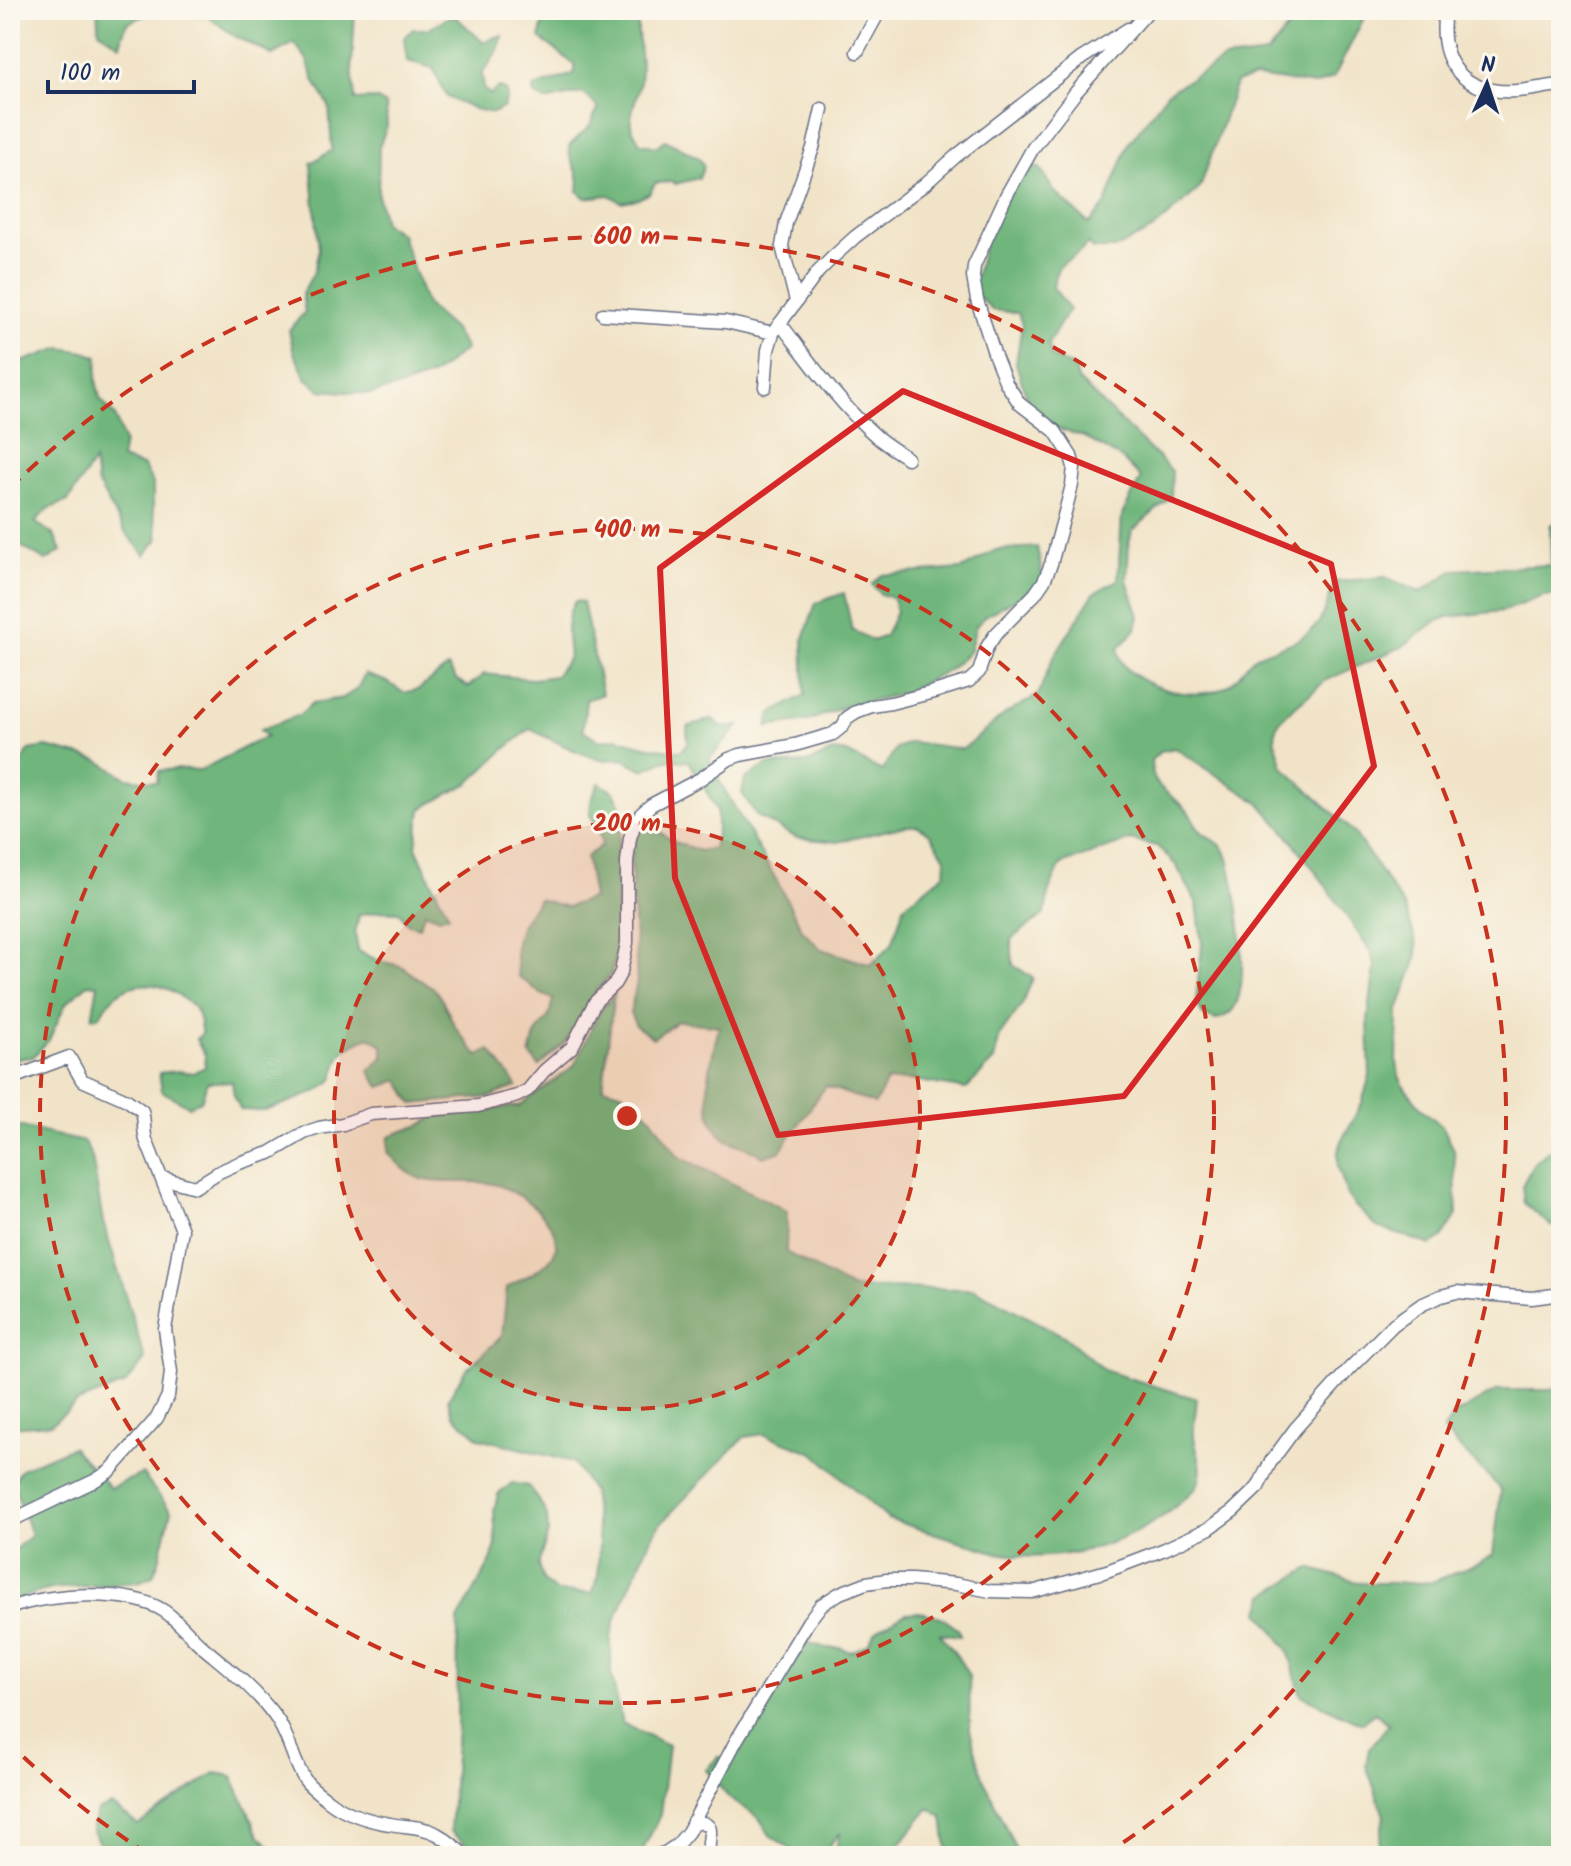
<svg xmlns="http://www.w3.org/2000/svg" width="1571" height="1866" font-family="Kalam,sans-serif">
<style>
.forest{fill:#70b67b;stroke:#46726c;stroke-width:2}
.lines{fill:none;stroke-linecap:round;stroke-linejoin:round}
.minor-casing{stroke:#666e83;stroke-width:15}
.minor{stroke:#fff;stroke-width:12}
.marked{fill:none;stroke:#d62828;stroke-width:6;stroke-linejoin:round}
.ring{fill:none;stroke:#c8321e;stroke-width:4;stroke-dasharray:14 10}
.centre{fill:#c8321e;stroke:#fbf7ec;stroke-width:4}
.ring-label{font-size:24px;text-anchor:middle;font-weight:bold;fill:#c8321e;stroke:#fbf7ec;stroke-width:6;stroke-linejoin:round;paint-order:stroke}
</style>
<rect width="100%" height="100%" fill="#fbf7ec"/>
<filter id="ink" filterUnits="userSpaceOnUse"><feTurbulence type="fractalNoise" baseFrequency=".0125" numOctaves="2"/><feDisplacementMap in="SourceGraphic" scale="16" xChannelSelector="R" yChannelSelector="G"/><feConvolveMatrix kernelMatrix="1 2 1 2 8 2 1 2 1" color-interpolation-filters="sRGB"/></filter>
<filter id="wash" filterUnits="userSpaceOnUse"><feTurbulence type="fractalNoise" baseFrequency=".006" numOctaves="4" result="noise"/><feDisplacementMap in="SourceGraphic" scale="32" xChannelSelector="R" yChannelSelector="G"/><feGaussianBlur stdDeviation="1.8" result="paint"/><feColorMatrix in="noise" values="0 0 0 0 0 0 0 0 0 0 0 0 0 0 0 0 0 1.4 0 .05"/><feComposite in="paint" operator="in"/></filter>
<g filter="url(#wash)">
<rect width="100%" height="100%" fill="#f1e3c7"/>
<path class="forest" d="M97 10H355L352 65 355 100 376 99 386 105 387 126 379 147 378 196 384 223 401 234 426 305 453 329 466 349 433 375 402 386 370 394 320 390 306 378 294 353 289 330 305 312 302 294 314 272 319 249 311 163 332 150 329 106 315 82 306 58 294 43 272 55 233 35 207 16 148 14 126 24 120 45 99 31Z
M547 10H639C634 34 644 56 640 81 639 94 629 112 631 125 632 131 638 138 640 143L656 147 665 140 699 158 704 166 699 178 675 184 674 182 655 183 650 193 638 199 621 202 609 195 585 198 578 191C582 166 568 167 569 146L590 126 598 108 588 97 581 93 545 101 533 93 534 87 574 74V64L540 38 542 24Z
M1303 10H1368L1334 77 1316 85 1255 77 1236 83 1200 188 1152 230 1114 249H1093L1087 244C1073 265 1057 254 1053 287L1069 309 1048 344 1052 357 1075 368 1078 380 1172 471 1171 497 1132 531 1129 543 1127 580 1139 616 1136 629 1118 649C1119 653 1119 657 1121 661 1136 687 1194 702 1221 689 1226 687 1232 683 1236 679 1243 672 1247 661 1256 656 1278 646 1303 644 1319 622 1327 611 1330 594 1334 582L1385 577 1420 592 1454 570 1551 565 1550 526 1560 517 1561 595 1543 596 1503 611 1448 617 1435 622 1402 647 1326 680 1284 716 1276 727 1275 740 1283 767 1353 831 1405 908 1417 945V958L1398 1010 1397 1063 1399 1076 1405 1088 1422 1109 1443 1127 1454 1150 1457 1215 1442 1238 1431 1245 1377 1227 1355 1206 1347 1195 1338 1166V1152L1342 1140 1362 1103 1370 1075 1368 1020 1375 965 1370 951C1336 900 1302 848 1259 803L1175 748 1161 751 1151 760C1151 789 1167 790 1185 808 1192 815 1195 826 1203 833 1209 838 1218 841 1223 848 1228 854 1229 864 1231 871 1238 903 1250 977 1235 1006 1230 1015 1224 1017 1215 1020L1202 1014 1196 1001 1202 945 1197 903 1176 865 1157 846 1130 840 1061 864 1049 891 1045 914 1011 939 1013 965 1033 978 1023 1003 1000 1035 994 1060 966 1089 914 1080 887 1081 875 1104 826 1086 779 1152 763 1157C759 1154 756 1152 752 1150 743 1145 731 1144 723 1137 696 1112 712 1057 719 1026L678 1021 653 1038 636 1026 630 1013 637 982 631 860 635 838 645 822 675 842 700 851 713 848 717 829V810L689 761 666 760 644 770 623 759 600 760 571 749 530 729 506 748 469 783 421 809 416 847 432 883 449 915 439 918 425 912 419 927 408 924 399 912 379 911 359 915 355 933 358 951 379 961 401 966 426 984 433 987 442 1000 457 1030 478 1056 490 1050 517 1086 490 1097 413 1104 399 1080 380 1087 369 1071 383 1057V1046L369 1037C342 1048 339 1052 333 1080L316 1092 265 1111 241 1110 234 1096 232 1082H207L202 1099 189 1106 162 1091 159 1073 178 1071 193 1073 205 1067V1055L196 1039 202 1034C200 1027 200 1015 195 1009 193 1005 189 1003 186 1001 156 975 117 980 100 1016L92 1018 98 985 88 984 66 1003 49 1040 33 1057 16 1059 10 1068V787L29 750 47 747 97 760 127 778 157 782 159 771 176 769 201 770 267 736 260 730 299 715 313 703 343 698 357 689 365 674 387 682 404 693 419 689 448 667 456 679 468 687 484 674 532 679 555 676 569 657C567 639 564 617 575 601L583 602 602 694 586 700 583 730 600 741 616 738 649 747 681 751 688 743 687 727 712 719 721 727 739 726 709 759 716 775 778 883 803 931 821 949 871 965 892 944 904 906 945 873 946 859 930 834 918 826H905L838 842 797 838 757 816 742 793 745 779 767 765 808 763 834 751 847 753 882 771 896 748 910 742 963 749 1005 714 1038 695 1053 658 1094 593 1118 580 1122 515 1141 478 1122 459 1084 437 1043 424 1028 402 1016 363 1022 325 1018 313 992 310 972 291 989 225 1026 166 1040 168 1053 190 1089 224 1105 205 1129 143 1168 92 1225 59 1267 54Z
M448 17H456L484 43 495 37 503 36 497 52 482 74 484 89 490 95 499 87 507 91V97L504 107 493 113 475 109 447 97 433 68 407 61 404 38 413 29H429Z
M61 348 85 352 98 357 96 380 100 399 115 416 124 442 121 459 143 466 153 483V511L158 539 145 555 125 532 97 483 94 461 68 501 48 509 35 522 54 535 61 551 46 561 21 546 12 525 13 501H10V366Z
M1037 547 1044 583 985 616 976 626 969 652 950 669 901 694 846 706 808 721 767 727 771 714 805 695 803 641 816 603 844 593 852 630 873 641 885 636 896 612 893 598 880 594 872 584 882 575 962 569 996 550Z
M599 783 614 792 623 810 618 851 616 955 611 974 596 991 565 1043 539 1066 530 1055 535 1035 549 1016 553 999 541 994 518 976C512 936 516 931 539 899L567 907 593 898 586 857 602 845 599 829 590 815 591 801Z
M614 994 603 1087 621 1092 635 1102 650 1116 678 1156 787 1211 786 1252 851 1288 974 1289 1064 1336 1106 1371 1197 1399C1196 1411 1193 1424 1194 1436 1196 1454 1205 1465 1198 1484 1195 1493 1184 1499 1177 1505 1130 1545 1058 1565 998 1553L888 1519 814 1453 764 1434 744 1437 660 1524 650 1540 615 1620 611 1637V1673L622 1723 668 1745 660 1815 640 1856H480L450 1831 457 1727 458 1620 491 1561 496 1545 494 1510 498 1494 512 1483 528 1486 539 1500 547 1516 548 1533 538 1565 543 1581 557 1592 592 1593 598 1578 599 1543 592 1491 573 1462 479 1438 453 1415 448 1399 465 1371 502 1336 507 1288C519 1280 539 1271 548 1262 579 1231 515 1186 488 1183 467 1180 442 1185 421 1179 407 1174 398 1163 388 1153L389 1136 421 1125 435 1117 519 1106 574 1066 597 1016Z
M10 1125H14L84 1142 92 1157 103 1222 145 1359 126 1384 78 1402 51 1424 10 1427Z
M1561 1141V1228L1551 1226 1524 1203 1522 1186 1534 1163Z
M1561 1386V1856H1377L1384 1816 1366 1765 1369 1749 1389 1724 1375 1713 1361 1723 1301 1695 1288 1650 1260 1612 1265 1595 1310 1568 1361 1583H1414L1432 1582 1480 1563 1493 1555 1501 1489 1443 1431 1453 1416 1498 1390H1550Z
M72 1447 110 1488 142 1474 171 1511 159 1561 153 1576 138 1582 50 1589 10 1601V1554L31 1535 13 1483 21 1469Z
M919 1612 941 1617 959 1630 960 1636 940 1633 960 1660 969 1676 970 1730 979 1764 984 1780 1019 1856H948L943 1817 929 1808 895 1850 894 1856H833L841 1832 821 1854 795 1852 770 1835 759 1818 729 1798 706 1770 718 1757 732 1761 733 1751 770 1693 778 1685 800 1640 826 1648H840L851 1652 868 1644 875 1632 895 1619 906 1613Z
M215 1773 232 1776 259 1835 280 1856H105L92 1829 97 1811 112 1805 138 1825Z"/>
</g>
<g filter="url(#ink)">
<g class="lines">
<defs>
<path id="minor" d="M1445 10C1437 63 1463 95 1518 91 1532 90 1547 86 1561 85
M857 52 880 10
M796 301 782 246 786 223 813 148 822 109
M603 314 726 322 773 333
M780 323C810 362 839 404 877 437 886 445 897 451 907 458
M765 387 768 350 773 333 818 272 832 258 855 237 925 184 955 157 1082 58 1128 29
M10 1079 69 1057 82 1080 127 1100 142 1111C145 1121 143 1130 146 1140L182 1230 165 1329 171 1372 168 1396 157 1418 110 1471 94 1481 10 1521
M162 1178 195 1187 219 1172 239 1163 270 1153 304 1133 319 1128 343 1124 371 1114 478 1106 517 1096 528 1090 544 1071 572 1047 595 1002 615 983 621 972 627 943V862L630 838 634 826 641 814 651 805 700 779 729 759 740 755 795 745 833 734 843 726 847 718 856 712 872 706 891 703 934 692 969 681 979 672 987 647 995 635 1035 594 1044 581 1051 564 1064 516 1072 485 1074 467 1071 456 1055 431 1020 404 1006 383 995 356 977 300 973 277 974 266 1006 196 1033 148 1076 92 1149 10
M10 1608C48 1593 129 1588 164 1611 179 1621 190 1636 204 1648 229 1669 254 1688 274 1715 289 1734 292 1760 305 1780 311 1788 320 1794 328 1800 344 1813 369 1821 390 1824 405 1827 423 1826 437 1834 447 1839 457 1849 466 1856
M693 1821C722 1824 704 1836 710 1856
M654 1856 665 1853 677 1845 688 1832 736 1741 808 1622 821 1605 840 1593 866 1583 887 1580H912L956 1584 990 1591 1032 1592 1107 1571 1165 1549 1210 1528 1233 1511 1258 1487 1270 1463 1295 1429 1349 1369 1394 1324 1421 1305 1441 1296 1457 1292 1532 1298 1561 1294"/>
</defs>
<use href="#minor" class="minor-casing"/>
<use href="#minor" class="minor"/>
</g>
</g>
<path class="marked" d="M903 391 1331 564 1374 766 1124 1096 778 1135 675 878 660 568Z"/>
<circle cx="627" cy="1116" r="293" fill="#c8321e" fill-opacity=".12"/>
<g class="ring">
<circle cx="627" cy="1116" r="293"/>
<circle cx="627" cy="1116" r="587"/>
<path d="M148 1854A880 880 0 0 1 10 1744M10 488A880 880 0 1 1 1106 1854"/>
</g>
<circle cx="627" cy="1116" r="12" class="centre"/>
<g class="ring-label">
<text x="627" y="244">600 m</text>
<text x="627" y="537">400 m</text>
<text x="627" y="831">200 m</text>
</g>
<rect width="1571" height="1866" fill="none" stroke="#fbf7ec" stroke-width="40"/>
<g transform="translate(1487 84) rotate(3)" stroke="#fbf7ec" stroke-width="6" paint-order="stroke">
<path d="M0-6L14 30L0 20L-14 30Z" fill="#1b2f5e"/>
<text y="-12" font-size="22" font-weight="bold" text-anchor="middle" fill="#1b2f5e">N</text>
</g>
<path d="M48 80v12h146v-12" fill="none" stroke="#1b2f5e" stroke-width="4"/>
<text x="60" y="80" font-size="24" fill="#1b2f5e" stroke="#fbf7ec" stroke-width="6" paint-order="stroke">100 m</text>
</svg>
